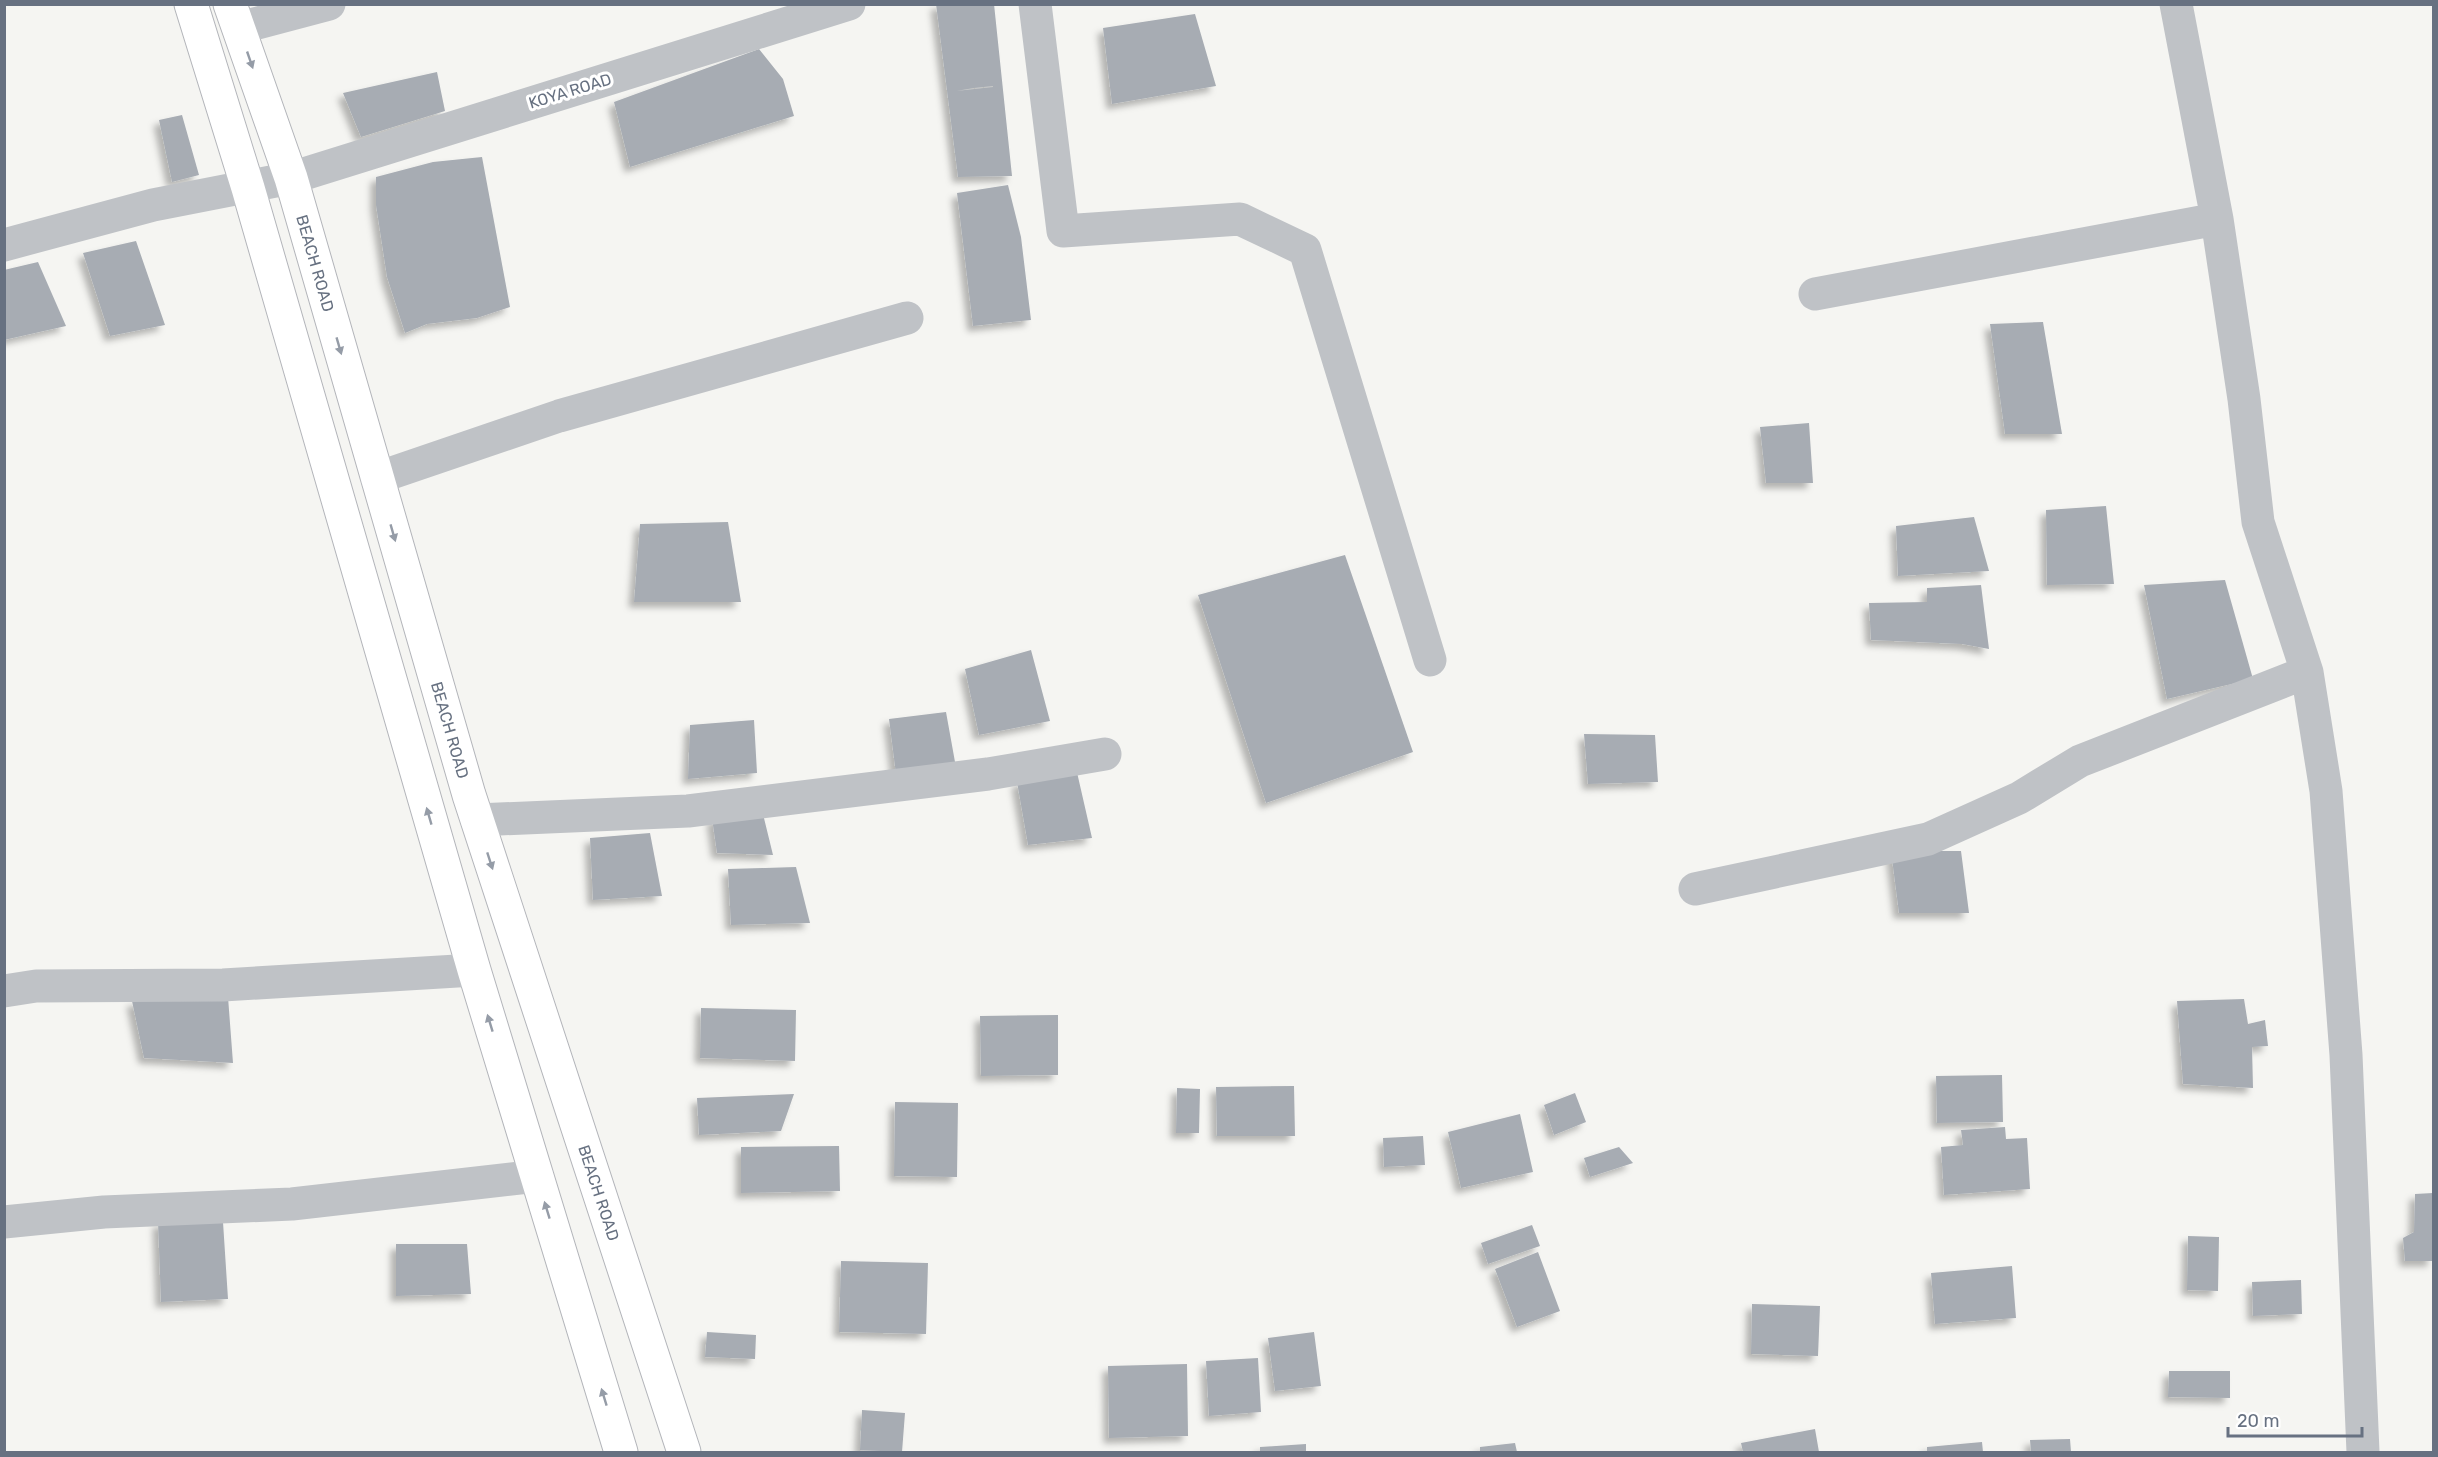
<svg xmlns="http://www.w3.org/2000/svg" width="2438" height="1457" font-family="Rubik,sans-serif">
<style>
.building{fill:#a7acb3;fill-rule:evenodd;filter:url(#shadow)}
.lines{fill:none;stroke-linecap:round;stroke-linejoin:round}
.major-casing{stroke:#b3b5ba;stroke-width:35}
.minor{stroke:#bfc2c6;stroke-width:33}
.major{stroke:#fff;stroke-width:33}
.oneway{fill:#959ca7}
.labels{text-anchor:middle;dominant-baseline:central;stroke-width:6;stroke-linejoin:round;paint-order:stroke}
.street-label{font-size:16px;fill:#677181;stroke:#fff}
</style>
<defs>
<filter id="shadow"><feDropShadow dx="-5.5" dy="5.5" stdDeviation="3" flood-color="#0004"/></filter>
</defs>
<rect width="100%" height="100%" fill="#f5f5f2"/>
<path class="building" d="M936 4H994L1012 176 958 177ZM993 86V87L956 91 974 88Z
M1195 14 1216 86 1112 104 1103 28Z
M759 49 783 79 794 116 630 167 614 102Z
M437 72 445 111 361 137 343 93Z
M182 115 199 175 172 182 159 120Z
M482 157 510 307 477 318 427 324 405 333 387 277 376 205V177L433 162Z
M1008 185 1021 237 1031 320 973 326 957 193Z
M136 241 165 325 110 336 83 253Z
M38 262 66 326 4 340V270Z
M2043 322 2062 434H2005L1990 324Z
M1809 423 1813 483H1766L1760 427Z
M2106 506 2114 584 2047 585 2046 510Z
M1974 517 1989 571 1898 576 1896 526Z
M728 522 741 602H634L640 524Z
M1345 555 1413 752 1266 803 1198 595Z
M2225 580 2253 679 2167 699 2144 585Z
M1981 585 1989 649 1962 644 1871 640 1869 603 1927 602V588Z
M1031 650 1050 721 979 735 965 669Z
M946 712 957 773 897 782 889 719Z
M754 720 757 773 688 779 690 725Z
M1584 734 1655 735 1658 782 1588 784Z
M1076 768 1092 838 1028 845 1017 782Z
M762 810 773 855 717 853 712 818Z
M650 833 662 896 593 900 590 838Z
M1891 851H1961L1969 913H1899Z
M796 867 810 923 731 925 728 869Z
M228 997 233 1063 144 1058 132 1001Z
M2244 999 2248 1024 2265 1020 2268 1046 2252 1047 2253 1088 2183 1084 2177 1001Z
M701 1008 796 1010 795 1061 700 1058Z
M1058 1015V1075L981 1076 980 1016Z
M2002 1075 2003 1122 1937 1123 1936 1076Z
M1294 1086 1295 1136H1217L1216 1087Z
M1177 1088 1200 1089 1199 1133H1176Z
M1575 1093 1586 1122 1554 1135 1544 1105Z
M794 1094 781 1131 699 1135 697 1098Z
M895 1102 958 1103 957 1177 894 1176Z
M1520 1114 1533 1172 1461 1188 1448 1132Z
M2005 1127 2006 1139 2027 1138 2030 1189 1944 1195 1941 1147 1963 1145 1961 1130Z
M1423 1136 1425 1165 1384 1167 1383 1138Z
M839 1146 840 1191 741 1193V1147Z
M1619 1147 1633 1163 1590 1177 1584 1158Z
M2433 1193V1261H2405L2403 1238 2414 1232 2415 1194Z
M158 1222H223L228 1299 161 1302Z
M1532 1225 1540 1246 1488 1264 1481 1243Z
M2188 1236 2219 1237 2218 1291 2187 1290Z
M396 1244H467L471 1294 396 1296Z
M1538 1252 1560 1311 1517 1327 1495 1269Z
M841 1261 928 1263 926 1334 839 1332Z
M2012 1266 2016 1318 1935 1324 1931 1273Z
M2301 1280 2302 1314 2253 1316 2252 1282Z
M1752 1304 1820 1306 1818 1356 1751 1354Z
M707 1332 756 1335 755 1359 705 1357Z
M1314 1332 1321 1386 1275 1391 1268 1338Z
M1258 1358 1261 1412 1209 1416 1206 1361Z
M1187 1364 1188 1436 1109 1438 1108 1366Z
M2169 1371H2230V1398L2168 1397Z
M862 1410 905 1413 902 1452 860 1450Z
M1815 1429 1819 1452H1743L1741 1443Z
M2070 1439 2071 1452H2031L2030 1440Z
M1982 1442 1983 1452H1927V1447Z
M1515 1443 1517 1452H1480V1447Z
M1306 1444V1452H1260V1447Z"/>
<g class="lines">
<defs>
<g id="major">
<path d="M191 4 248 188 474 970 621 1452"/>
<path id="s1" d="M230 4 291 178 469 795 684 1452"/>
</g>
</defs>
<use href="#major" class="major-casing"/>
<path class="minor" d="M1035 4 1063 231 1240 219 1305 250 1430 660
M2176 4 2217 219 2244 399 2258 522 2307 672 2326 791 2346 1055 2363 1452
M239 28 329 4
M4 245 153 205 291 178 849 4
M1815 294 2217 219
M377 478 559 416 907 318
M477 820 688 811 988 774 1105 754
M1695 889 1928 839 2019 798 2080 761 2307 672
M4 991 36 986 223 985 474 970
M4 1222 104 1212 292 1204 537 1176"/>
<use href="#major" class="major"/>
</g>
<defs><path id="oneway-solid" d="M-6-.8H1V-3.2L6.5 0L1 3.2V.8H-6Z" transform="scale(1.5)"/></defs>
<g class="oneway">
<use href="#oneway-solid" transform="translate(250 60) rotate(71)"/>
<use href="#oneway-solid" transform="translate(339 346) rotate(74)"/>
<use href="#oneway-solid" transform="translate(393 533) rotate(74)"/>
<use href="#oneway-solid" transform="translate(429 816) rotate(-106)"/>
<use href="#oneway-solid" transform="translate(490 861) rotate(72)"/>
<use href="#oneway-solid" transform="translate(490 1023) rotate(-107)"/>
<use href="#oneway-solid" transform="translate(547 1210) rotate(-107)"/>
<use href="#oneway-solid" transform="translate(604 1397) rotate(-107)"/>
</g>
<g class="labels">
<g class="street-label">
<text transform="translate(570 91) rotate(-17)">KOYA ROAD</text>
<text stroke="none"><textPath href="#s1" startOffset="273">BEACH ROAD</textPath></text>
<text stroke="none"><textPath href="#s1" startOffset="759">BEACH ROAD</textPath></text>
<text stroke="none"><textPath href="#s1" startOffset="1245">BEACH ROAD</textPath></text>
</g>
</g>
<rect width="2438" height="1457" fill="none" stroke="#677181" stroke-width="12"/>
<path d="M2228 1427v9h134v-9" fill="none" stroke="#677181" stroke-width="3"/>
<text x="2237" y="1427" font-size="18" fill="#677181" stroke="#ffffff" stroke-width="4.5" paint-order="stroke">20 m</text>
</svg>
